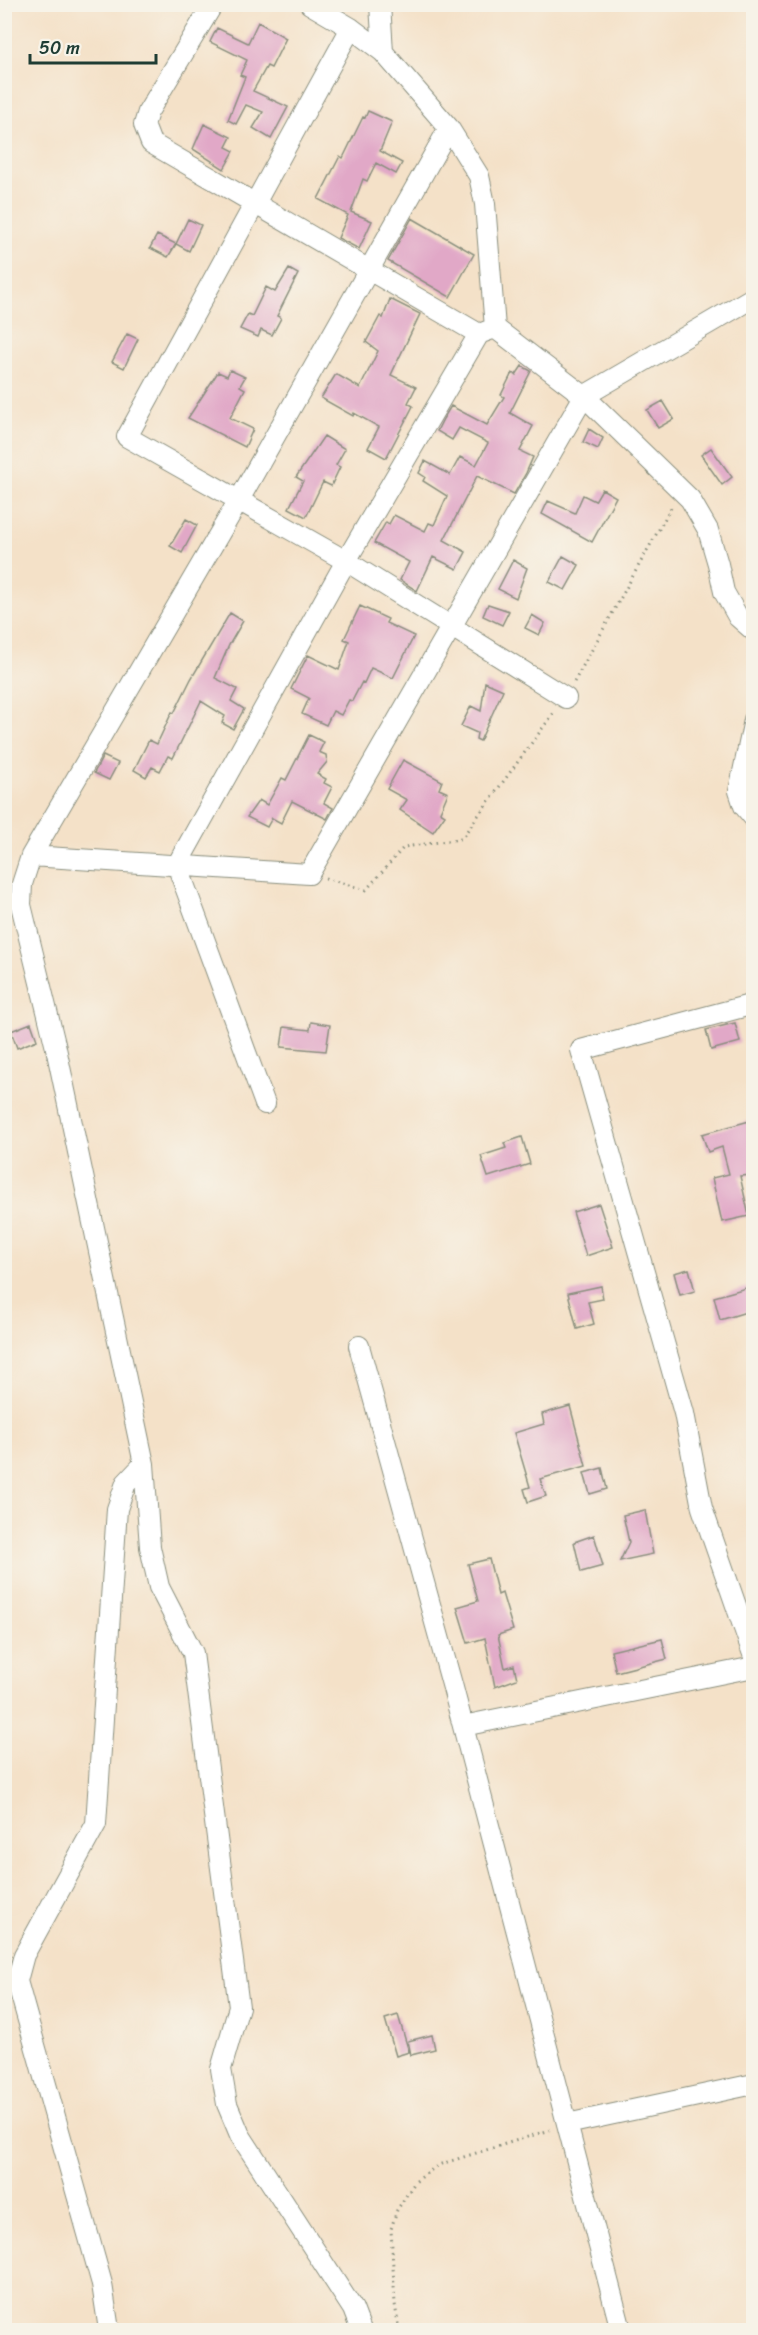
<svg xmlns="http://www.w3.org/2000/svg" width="758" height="2335" font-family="Sriracha,sans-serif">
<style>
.building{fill:#e1a8c7}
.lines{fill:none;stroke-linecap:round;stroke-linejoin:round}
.minor-casing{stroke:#8a8f7e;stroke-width:22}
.path{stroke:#8a8f7e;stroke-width:3;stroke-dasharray:1.5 4.5;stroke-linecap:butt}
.minor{stroke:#fff;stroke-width:20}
</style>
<rect width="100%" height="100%" fill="#f7f3e8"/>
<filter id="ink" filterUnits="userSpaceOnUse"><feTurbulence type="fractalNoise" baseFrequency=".0167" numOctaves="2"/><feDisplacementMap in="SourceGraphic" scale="12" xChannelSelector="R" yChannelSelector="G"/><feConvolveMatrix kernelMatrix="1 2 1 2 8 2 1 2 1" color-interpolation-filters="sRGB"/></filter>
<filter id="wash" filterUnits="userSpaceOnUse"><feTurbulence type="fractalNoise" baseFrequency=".008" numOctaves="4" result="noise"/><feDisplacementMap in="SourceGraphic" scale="24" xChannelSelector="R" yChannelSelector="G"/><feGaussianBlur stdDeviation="1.35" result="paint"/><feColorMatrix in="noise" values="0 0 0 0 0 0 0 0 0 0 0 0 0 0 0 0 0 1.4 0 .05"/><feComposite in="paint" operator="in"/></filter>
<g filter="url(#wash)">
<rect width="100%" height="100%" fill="#f4e1c8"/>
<g id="blocks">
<path class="building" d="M258 22 286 38 271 68 267 66 253 91 288 107 271 139 253 128 263 112 246 105 236 124 228 120 245 77 240 75 247 60 210 42 217 28 248 43Z
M368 111 392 122 380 151 402 163 396 174 376 163 367 181 363 179 351 212 372 221 359 249 338 238 348 215 318 199 340 156 343 158 363 117 365 118Z
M204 124 231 137 226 147 234 151 224 169 193 149Z
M412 218 474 254 450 297 388 261Z
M188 219 201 225 189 251 176 244Z
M157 235 176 244 168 257 150 248Z
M289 269 298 274 277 316 281 318 272 335 261 330 258 337 240 329 248 314 252 316 266 287 275 292Z
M390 299 420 314 391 375 416 387 408 403 413 406 386 458 368 448 379 427 354 413 353 416 321 398 336 374 360 388 378 351 366 342 380 316 383 318Z
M127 334 138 339 124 368 112 362Z
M522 366 531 371 510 413 533 426 520 451 533 457 526 473 514 494 477 476 444 540 466 552 457 569 433 557 417 591 400 580 409 562 374 543 386 522 389 524 394 515 425 531 429 523 434 525 447 496 423 481 425 477 419 473 425 461 450 475 460 457 476 465 488 443 459 428 452 440 437 431 443 419 451 406 487 425 504 397 501 395 512 373 516 375Z
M230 370 245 377 240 386 245 389 230 418 253 429 245 447 188 418 218 372 227 376Z
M663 401 674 419 658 428 647 410Z
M589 429 603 438 598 449 583 442Z
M324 436 345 449 336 465 340 467 331 486 323 482 306 517 289 508 303 481 296 477Z
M711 448 732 477 722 485 701 455Z
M602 489 616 497 592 542 542 514 548 501 575 513 583 495 595 501Z
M186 519 197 525 182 553 170 546Z
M563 556 579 565 565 590 549 582Z
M513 560 527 568 516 598 498 589Z
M488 604 509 611 502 625 483 616Z
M360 606 388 619 386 623 414 636 393 678 371 668 364 683 362 682 352 701 349 700 341 715 333 711 326 725 302 714 309 698 291 689 308 655 339 670 349 641 344 639Z
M230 613 243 621 229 645 215 678 237 689 231 701 244 709 233 729 222 723 225 716 201 701 173 758 168 756 160 771 152 767 146 777 134 770 149 740 157 744 172 712 174 713 191 679Z
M532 615 545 623 539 635 525 628Z
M485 682 503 690 480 741 476 739 477 733 461 726 471 706 481 711Z
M309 735 324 742 319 752 326 755 327 762 317 774 326 779 324 783 332 787 324 803 333 808 327 819 292 801 281 823 272 818 267 827 247 817 259 800 267 805 282 778 286 780Z
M103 756 118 763 109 780 94 773Z
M403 760 442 781 439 789 448 793 440 812 445 815 433 832 400 810 407 800 387 789Z
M311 1022 330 1025 326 1051 281 1047 284 1027 310 1030Z
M31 1023 37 1040 17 1048 11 1031Z
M735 1023 740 1042 711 1050 706 1030Z
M753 1120V1175L740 1176 749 1216 722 1222 712 1178 729 1174 722 1147 708 1152 702 1134Z
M522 1137 530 1164 488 1177 481 1156 506 1148 504 1143Z
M599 1204 613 1247 586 1256 573 1212Z
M689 1269 695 1291 680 1295 674 1273Z
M601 1286 603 1299 588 1302 594 1324 577 1329 568 1293Z
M753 1286V1310L720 1320 714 1297Z
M570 1406 586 1466 540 1479 546 1496 528 1502 524 1489 530 1487 514 1433 544 1424 542 1414Z
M602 1468 607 1489 590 1494 584 1473Z
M645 1510 653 1554 620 1561 629 1542 623 1515Z
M594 1535 603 1566 581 1572 574 1542Z
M489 1559 498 1595 502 1593 513 1630 498 1635 505 1668 514 1665 517 1679 495 1687 485 1638 468 1643 457 1607 478 1601 468 1564Z
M662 1639 667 1659 616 1672 611 1651Z
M398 2015 409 2052 396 2056 385 2019Z
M432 2035 435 2049 411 2055 408 2041Z"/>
</g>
</g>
<g filter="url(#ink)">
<use href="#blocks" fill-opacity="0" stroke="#8a8f7e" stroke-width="1.5"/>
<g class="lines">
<defs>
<path id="minor" d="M213 4 148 112 144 125 151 143 479 334
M310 4 351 28 383 52 449 128 479 176 485 204 495 328 584 396 690 499 708 530 718 564 724 592 738 617 754 631
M380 4 383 52
M351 28 127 437 346 561 566 698
M754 720 739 791 744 806 754 818
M31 856 309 874 584 396 754 297
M754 1004 581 1050 684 1413 702 1508 754 1657
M265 1104 177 865 346 561 479 334 495 328
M359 1346 453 1688 621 2330
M463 1726 754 1667
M567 2124 754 2084
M109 2330 102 2284 17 1981 24 1955 96 1824 117 1509 126 1483 144 1464
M361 2330 353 2309 240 2135 227 2104 221 2069 239 2007 193 1653 159 1587 150 1547 144 1464 56 1048 21 905 22 884 31 856 239 500 449 128"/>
</defs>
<use href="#minor" class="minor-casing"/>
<path class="path" d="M574 682 673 504
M325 878 366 890 404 847 461 839 556 710
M399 2330 395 2304 391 2229 397 2210 415 2182 438 2165 550 2130"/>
<use href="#minor" class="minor"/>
</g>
</g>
<rect width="758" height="2335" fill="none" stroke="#f7f3e8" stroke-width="24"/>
<path d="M30 54v9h126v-9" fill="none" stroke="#1f3d34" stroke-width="3"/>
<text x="39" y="54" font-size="18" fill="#1f3d34" stroke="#f7f3e8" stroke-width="4.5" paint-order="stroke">50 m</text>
</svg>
